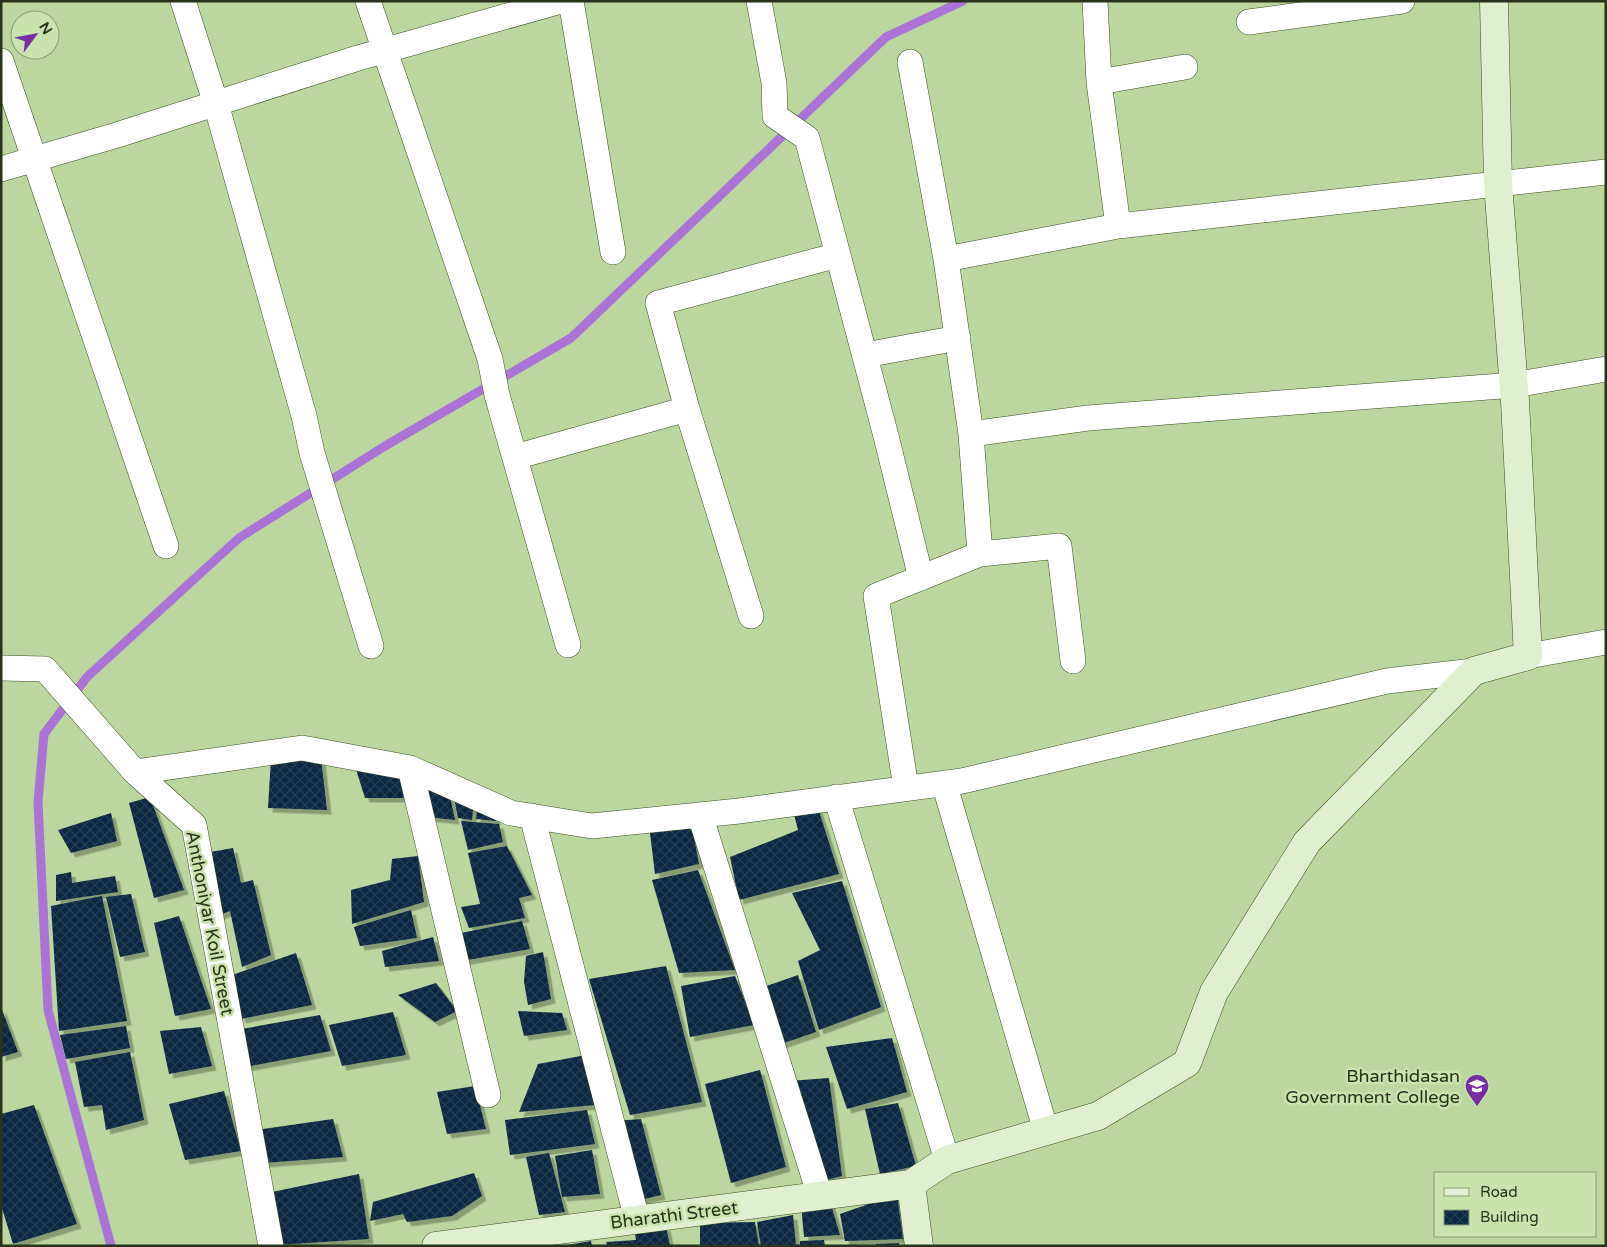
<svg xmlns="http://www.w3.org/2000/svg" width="1607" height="1247" font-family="'Varela Round',sans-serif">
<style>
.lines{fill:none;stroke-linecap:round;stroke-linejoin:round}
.stream{stroke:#ac73d6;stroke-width:9}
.building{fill:url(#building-cross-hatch);filter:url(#shadow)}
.street-casing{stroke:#3a501f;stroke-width:26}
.secondary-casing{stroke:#3a501f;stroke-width:29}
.street{stroke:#fff;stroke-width:25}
.secondary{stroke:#e1efd1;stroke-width:28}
.labels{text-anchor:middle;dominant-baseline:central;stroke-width:5;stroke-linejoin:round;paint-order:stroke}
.street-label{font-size:18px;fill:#28321d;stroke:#c8e3ac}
.poi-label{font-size:18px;fill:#28321d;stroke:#c8e3ac;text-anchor:end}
</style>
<defs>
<pattern id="building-cross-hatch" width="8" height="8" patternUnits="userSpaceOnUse" patternTransform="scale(1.25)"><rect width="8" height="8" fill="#082742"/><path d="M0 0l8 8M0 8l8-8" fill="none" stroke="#233e54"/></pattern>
<filter id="shadow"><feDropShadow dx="4.5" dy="4.5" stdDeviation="0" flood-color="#0004"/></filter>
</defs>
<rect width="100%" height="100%" fill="#bbd69f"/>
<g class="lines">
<path class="stream" d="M111 1246 48 1010 38 802 44 734 87 677 239 538 385 446 571 338 886 37 963 1"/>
</g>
<path class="building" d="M321 758 327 810 268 808 271 759Z
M353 760 399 770 404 798H365Z
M415 776 449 792 455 820 427 817Z
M453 793 474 800 472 820 458 818Z
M150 797 184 890 154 898 129 803Z
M478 801 495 811 496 821 476 819Z
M817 805 839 874 739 900 730 857 798 830 793 810Z
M111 813 117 841 71 853 58 830Z
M461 821 499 824 503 842 468 850Z
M691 821 699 864 655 874 649 825Z
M507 846 532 895 519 898 525 918 469 928 461 907 480 904 468 853Z
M233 848 241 883 253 880 271 955 242 967 230 911 217 916 205 853Z
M418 856 424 902 352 924 351 890 390 880 392 859Z
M698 870 735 970 679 973 652 880Z
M71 872 72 883 115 876 118 892 56 901V875Z
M842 881 881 1007 819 1030 798 961 820 950 792 893Z
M131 894 145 952 120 957 106 897Z
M102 896 127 1021 59 1031 51 906Z
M411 910 417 938 360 946 354 927Z
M179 916 211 1009 175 1016 154 923Z
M522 921 530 949 462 961 456 934Z
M433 937 439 961 385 967 382 951Z
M543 952 551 999 528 1005 524 982 526 956Z
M296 953 312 1005 241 1019 232 975Z
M666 966 702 1102 630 1115 589 979Z
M798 975 816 1032 778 1045 758 989Z
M735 976 754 1025 690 1037 681 986Z
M436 983 457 1011 435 1022 398 995Z
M1 1007 18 1052 1 1057Z
M518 1011 562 1013 567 1030 524 1036Z
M393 1012 406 1055 342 1066 329 1025Z
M320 1015 331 1051 246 1067 236 1030Z
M126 1026 130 1048 66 1059 60 1035Z
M201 1027 212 1066 169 1074 160 1031Z
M892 1038 907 1092 847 1109 826 1047Z
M130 1052 144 1120 106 1130 102 1105 84 1107 75 1062Z
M586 1055 595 1105 519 1112 538 1064Z
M760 1070 786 1167 731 1183 705 1084Z
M829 1078 842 1176 823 1181 789 1081Z
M475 1086 486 1129 447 1134 437 1092Z
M224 1091 241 1151 185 1160 169 1104Z
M898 1103 916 1166 880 1174 865 1109Z
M34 1105 77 1224 13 1244 1 1205V1114Z
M587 1110 595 1144 510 1155 505 1120Z
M333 1119 343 1157 263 1163 256 1130Z
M641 1119 661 1195 636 1201 614 1121Z
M592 1150 600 1194 562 1197 555 1156Z
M549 1153 565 1212 539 1215 526 1157Z
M474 1173 482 1196 452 1216 407 1222 403 1214 370 1221 373 1202Z
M359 1174 369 1239 278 1245 272 1192Z
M897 1194 903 1239 845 1241 840 1214Z
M829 1198 840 1235 804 1237 801 1204Z
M793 1215 796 1246H761L757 1222Z
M755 1222 759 1246H700V1223Z
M666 1226 670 1246H607L606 1242 636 1240 634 1227Z
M824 1240 825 1246H800V1241Z
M591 1241 592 1246H567V1245Z
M899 1243V1246H876V1244Z"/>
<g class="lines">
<defs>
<path id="street" d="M183 1 216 104 304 416 312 453 371 646
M368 1 490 359 497 395 568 645
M571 1 613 252
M759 1 774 83 775 116 807 138 886 436 921 578
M1095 1 1099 82 1118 226
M1249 22 1402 1
M1 61 166 546
M1099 82 1185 67
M1 169 117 135 358 58 561 1
M946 259 1118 226 1606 172
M865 355 958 338
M971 434 1088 418 1514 385 1606 369
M515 457 687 409
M980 554 1059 546 1073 661
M751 616 687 409 658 303 838 255
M1528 656 1606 642
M1 668 45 669 135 772 194 825 271 1246
M410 768 488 1095
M135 772 302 748 410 768 511 813 592 826 739 811 962 781 1387 681 1474 671
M944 783 1046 1131
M906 788 876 596 980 554 971 434 946 259 910 62
M836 797 947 1160
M700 815 820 1196
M532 816 637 1219"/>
<path id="secondary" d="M911 1184 919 1246
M436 1246 911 1184 947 1160 1098 1116 1187 1063 1214 992 1307 842 1474 671 1528 656 1515 401 1498 184 1494 1"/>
</defs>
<use href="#street" class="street-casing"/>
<use href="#secondary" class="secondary-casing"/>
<use href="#street" class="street"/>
<use href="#secondary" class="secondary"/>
</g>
<defs>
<symbol id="university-pin" viewBox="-11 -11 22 30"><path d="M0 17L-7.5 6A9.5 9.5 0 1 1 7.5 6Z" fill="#762fa2" stroke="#c8e3ac"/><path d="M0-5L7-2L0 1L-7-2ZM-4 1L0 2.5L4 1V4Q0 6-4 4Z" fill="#fff"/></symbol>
</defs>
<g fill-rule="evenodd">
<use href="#university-pin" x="1463" y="1072" width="28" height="38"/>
</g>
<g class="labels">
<g class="street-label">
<text transform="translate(210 923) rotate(79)">Anthoniyar Koil Street</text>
<text transform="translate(674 1215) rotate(-7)">Bharathi Street</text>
</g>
<g class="poi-label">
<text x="1460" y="1076">Bharthidasan<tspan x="1460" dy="21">Government College</tspan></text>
</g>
</g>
<rect width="1607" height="1247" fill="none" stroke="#28321d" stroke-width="5"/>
<rect x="1434" y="1172" width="162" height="65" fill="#c8e3ac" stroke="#889c73"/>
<rect x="1444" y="1188" width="25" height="8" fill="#e1efd1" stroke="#889c73"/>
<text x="1480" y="1197" font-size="15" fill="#28321d">Road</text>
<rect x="1444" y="1210" width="25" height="15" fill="url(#building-cross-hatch)" stroke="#889c73"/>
<text x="1480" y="1222" font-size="15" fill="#28321d">Building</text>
<g transform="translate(35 35) rotate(58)"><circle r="24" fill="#c8e3ac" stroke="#889c73"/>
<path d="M0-4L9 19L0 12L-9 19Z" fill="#762fa2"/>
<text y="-8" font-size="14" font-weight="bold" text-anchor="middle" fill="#28321d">N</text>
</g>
</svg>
